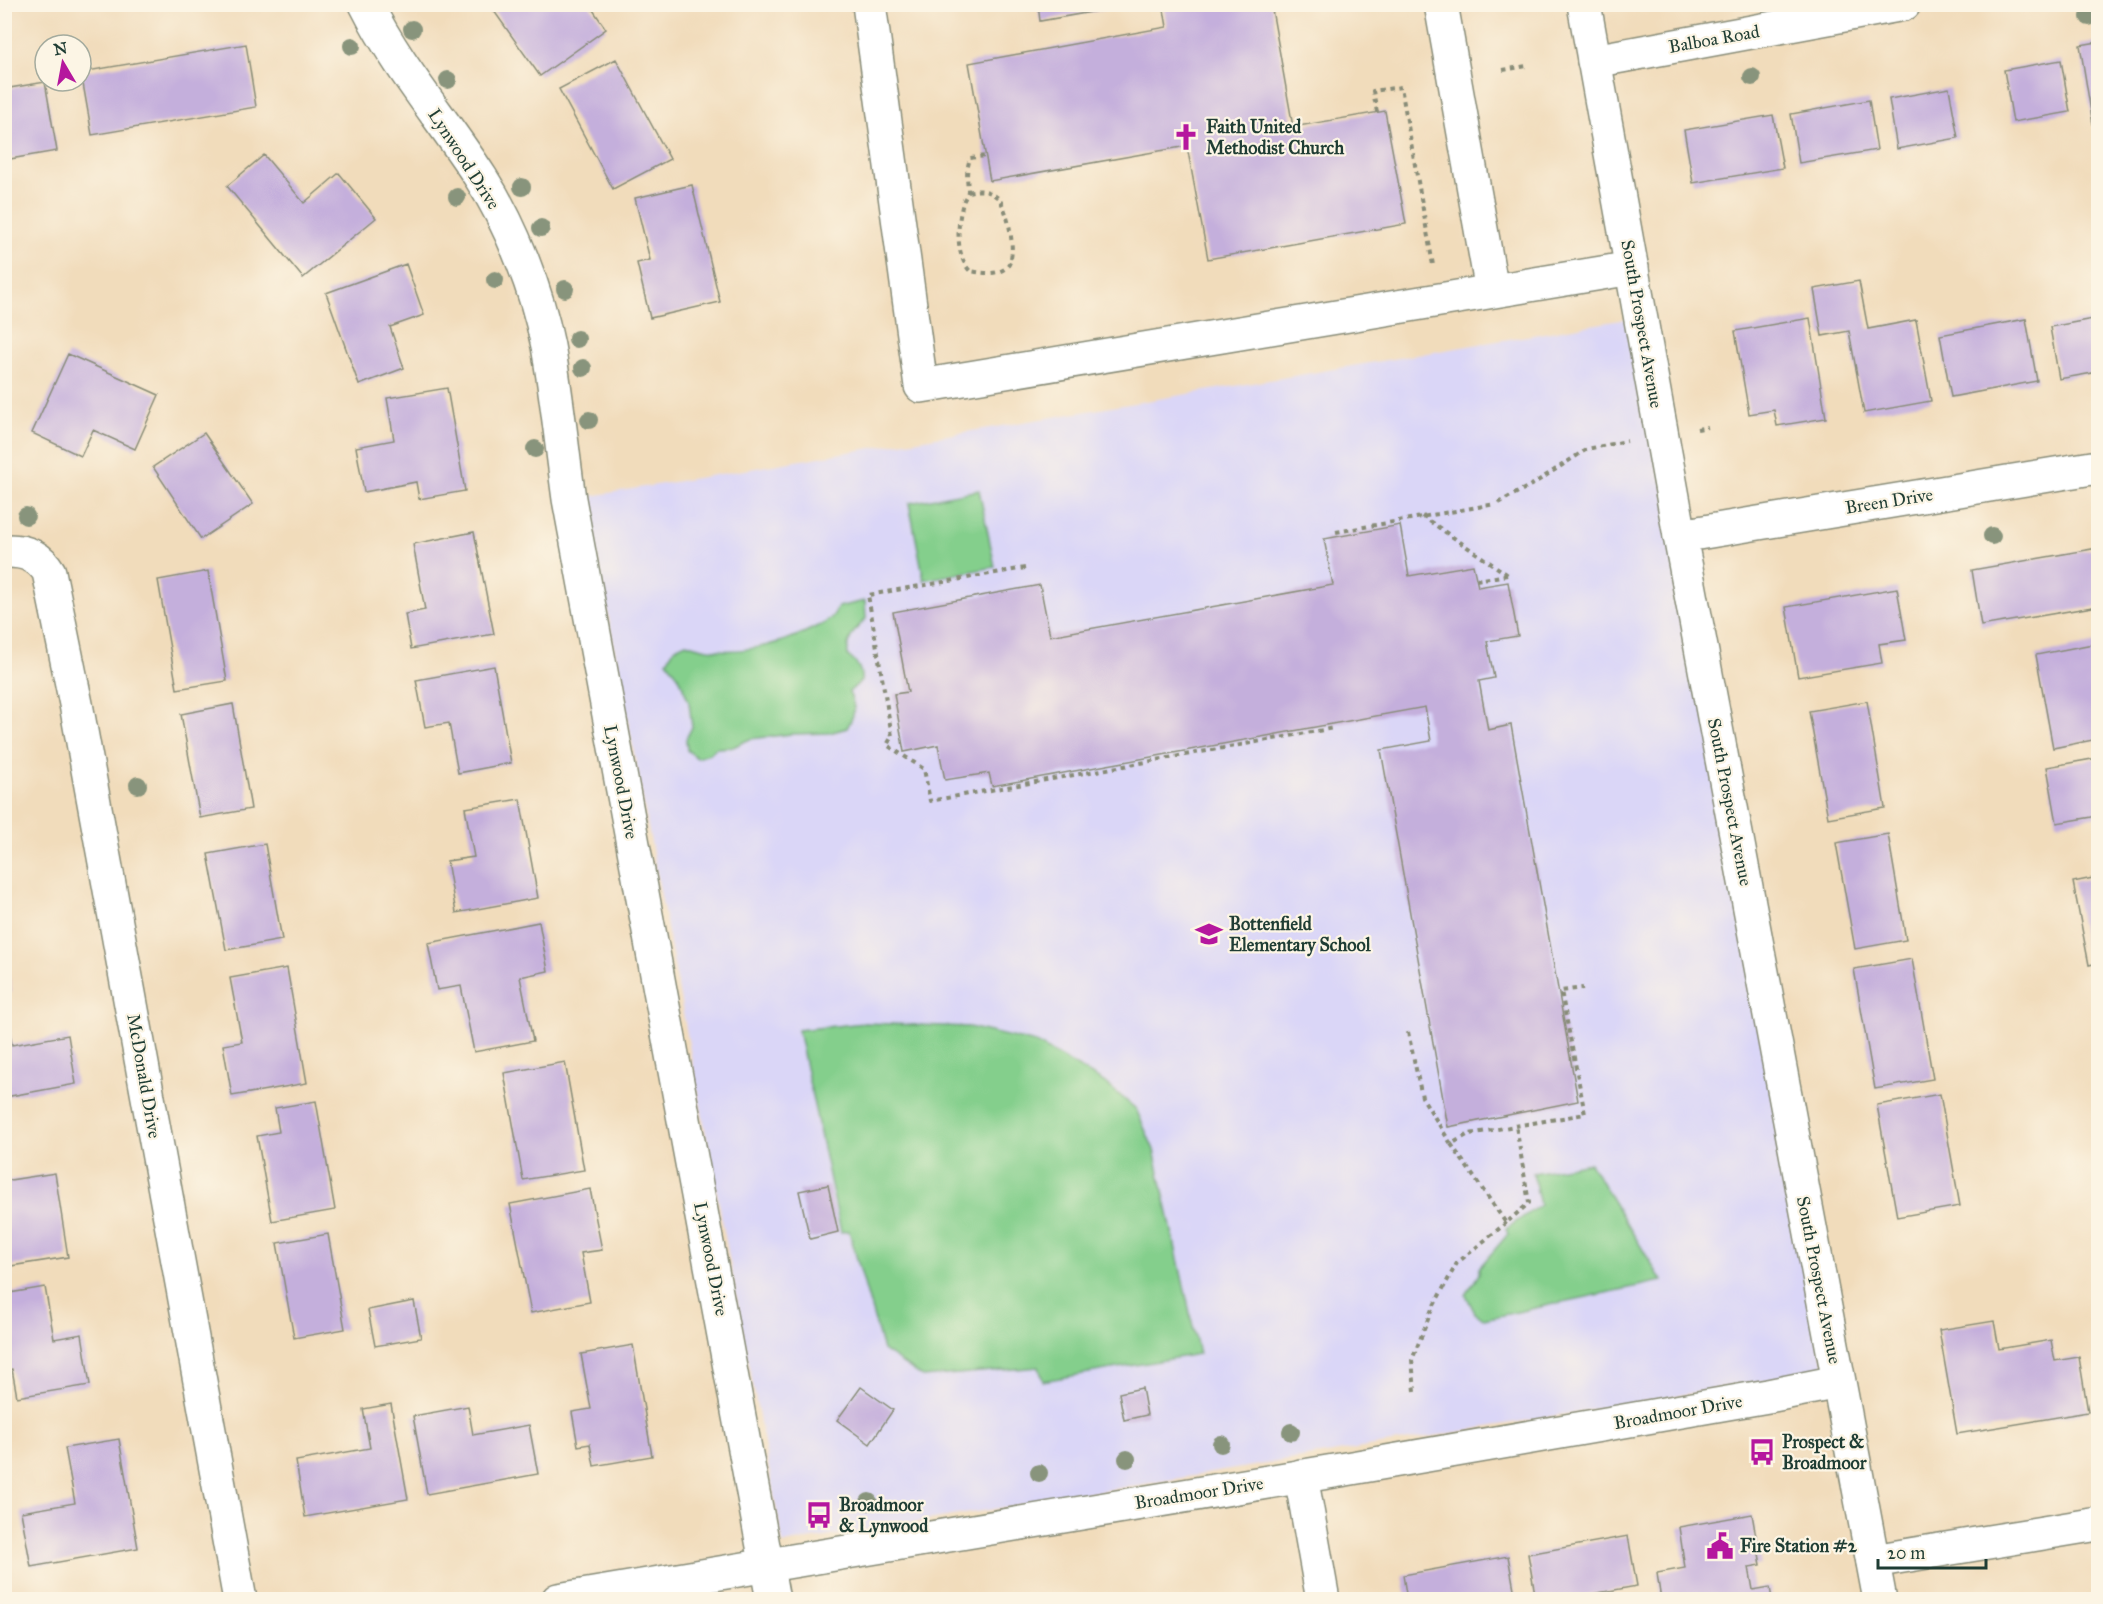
<svg xmlns="http://www.w3.org/2000/svg" width="2103" height="1604" font-family="'IM FELL Great Primer',serif">
<style>
.built{fill:#dad6f7}
.green{fill:#84cf8c;stroke:#528660;stroke-width:1.5}
.building{fill:#c4afdc}
.lines{fill:none;stroke-linecap:round;stroke-linejoin:round}
.minor-casing{stroke:#888c78;stroke-width:36}
.major-casing{stroke:#888c78;stroke-width:36}
.path{stroke:#888c78;stroke-width:4;stroke-dasharray:4.5 4.5;stroke-linecap:butt}
.minor{stroke:#fff;stroke-width:33}
.major{stroke:#fff;stroke-width:33}
.tree{fill:#88947b}
.labels{text-anchor:middle;dominant-baseline:central;stroke-width:4.5;stroke-linejoin:round;paint-order:stroke}
.street-label{font-size:18px;fill:#1f3d34;stroke:#fcf5e5}
.poi-label{font-size:18px;font-weight:bold;fill:#1f3d34;stroke:#fcf5e5;text-anchor:start}
</style>
<rect width="100%" height="100%" fill="#fcf5e5"/>
<filter id="ink" filterUnits="userSpaceOnUse"><feTurbulence type="fractalNoise" baseFrequency=".0167" numOctaves="2"/><feDisplacementMap in="SourceGraphic" scale="12" xChannelSelector="R" yChannelSelector="G"/><feConvolveMatrix kernelMatrix="1 2 1 2 8 2 1 2 1" color-interpolation-filters="sRGB"/></filter>
<filter id="wash" filterUnits="userSpaceOnUse"><feTurbulence type="fractalNoise" baseFrequency=".008" numOctaves="4" result="noise"/><feDisplacementMap in="SourceGraphic" scale="24" xChannelSelector="R" yChannelSelector="G"/><feGaussianBlur stdDeviation="1.35" result="paint"/><feColorMatrix in="noise" values="0 0 0 0 0 0 0 0 0 0 0 0 0 0 0 0 0 1.4 0 .05"/><feComposite in="paint" operator="in"/></filter>
<g filter="url(#wash)">
<rect width="100%" height="100%" fill="#f1dcbb"/>
<path class="built" d="M1644 316 1825 1371 783 1544 586 497Z"/>
<path class="green" d="M979 490 995 567 924 580 909 503Z
M865 601 866 619C854 630 846 640 848 656 858 664 862 669 861 681L849 692C856 708 856 712 847 728L829 733 791 734 750 739 733 747 716 748 709 754 697 758 687 750 686 739 692 727 689 702 679 677 667 661 675 648 686 643C726 659 776 647 814 628 819 626 826 623 830 619 833 616 836 611 838 607Z
M864 1023 969 1027 1036 1043 1104 1082 1136 1109 1154 1150 1199 1354 1043 1381 1039 1367 923 1377 883 1350 849 1231 841 1232 798 1030Z
M1590 1163 1662 1281 1484 1319 1475 1313 1466 1295 1479 1274V1268L1508 1234 1506 1229 1540 1205 1533 1173Z"/>
<g id="blocks">
<path class="building" d="M489 4H589L606 29 540 76Z
M1038 4H1125V6L1040 21Z
M1163 4H1271L1293 127 1385 111 1406 224 1208 259 1187 146 990 181 969 63 1167 27Z
M2098 42V124H2093L2080 45Z
M246 44 256 107 92 135 81 72Z
M616 59 670 159 613 189 559 89Z
M2061 60 2070 112 2013 122 2004 70Z
M45 82 57 151 4 160V89Z
M1949 88 1958 138 1897 149 1889 99Z
M1869 100 1877 150 1799 163 1791 114Z
M1773 115 1783 168 1693 183 1684 130Z
M264 155 304 203 339 173 376 218 303 278 227 186Z
M692 185 720 302 650 318 637 263 650 260 635 198Z
M406 264 424 315 390 327 404 368 359 385 326 293Z
M1859 281 1868 329 1916 320 1931 401 1864 413 1849 331 1822 336 1814 289Z
M1810 318 1826 418 1777 426 1774 410 1749 414 1735 331Z
M2098 318V372L2059 379 2050 327Z
M2026 319 2037 381 1951 397 1940 335Z
M68 354 159 395 135 449 93 430 81 456 32 433Z
M447 388 465 491 419 499 416 482 364 492 356 447 394 440 387 398Z
M204 433 253 504 201 539 153 467Z
M1400 525 1409 576 1473 565 1478 587 1508 582 1518 636 1487 641 1494 678 1479 681 1488 730 1511 725 1578 1101 1448 1127 1381 750 1431 741 1425 707 992 786 989 773 945 780 938 745 904 752 894 694 908 692 893 612 1040 585 1050 636 1333 585 1324 539Z
M474 532 494 634 411 649 405 614 425 610 413 544Z
M2098 548V606L1981 626 1972 570Z
M208 571 227 681 177 689 158 580Z
M1897 588 1906 640 1879 644 1882 663 1798 677 1786 607Z
M2098 643V739L2053 748 2036 655Z
M494 666 511 763 458 773 449 723 425 727 416 680Z
M1867 701 1885 808 1828 818 1809 711Z
M233 704 251 809 200 818 181 714Z
M2098 758V816L2057 823 2047 767Z
M520 799 538 898 456 913 447 861 474 857 465 808Z
M1888 834 1906 940 1855 949 1836 843Z
M265 844 282 940 226 950 208 854Z
M2098 877V963L2089 965 2073 882Z
M539 922 548 971 520 977 533 1041 474 1052 461 986 437 990 428 943Z
M4 955 12 992 4 994Z
M1912 959 1933 1079 1875 1089 1854 969Z
M287 968 307 1083 232 1096 223 1045 242 1042 230 978Z
M2098 985V1013H2097L2093 986Z
M5 1017H7L12 1045 68 1035 76 1084 5 1097Z
M565 1062 584 1170 523 1180 504 1073Z
M1940 1094 1960 1206 1897 1217 1877 1105Z
M316 1101 335 1210 272 1221 257 1136 279 1132 275 1108Z
M55 1173 68 1257 4 1267V1181Z
M828 1185 838 1232 810 1239 799 1191Z
M590 1189 602 1250 581 1253 590 1302 531 1313 510 1204Z
M328 1234 345 1329 294 1338 277 1243Z
M45 1287 54 1339 82 1334 90 1385 17 1397 12 1369 4 1370V1294Z
M414 1301 421 1338 375 1346 368 1310Z
M1994 1321 1999 1349 2051 1340 2055 1361 2079 1357 2088 1412 1957 1434 1939 1330Z
M633 1345 652 1456 594 1466 590 1444 578 1446 572 1412 591 1409 581 1354Z
M861 1387 893 1410 870 1444 837 1420Z
M1142 1388 1147 1415 1124 1420 1119 1393Z
M391 1404 408 1499 305 1517 296 1461 370 1448 363 1409Z
M468 1406 473 1435 529 1425 538 1474 427 1494 413 1416Z
M119 1439 138 1548 31 1567 21 1512 75 1503 65 1448Z
M1752 1514 1761 1565 1749 1567 1753 1590 1770 1587 1772 1600H1661L1657 1573 1685 1568 1679 1527Z
M1628 1536 1637 1586 1559 1600H1536L1528 1554Z
M4 1543 9 1564 4 1565Z
M1508 1556 1516 1600H1407L1403 1575Z"/>
</g>
</g>
<g filter="url(#ink)">
<use href="#blocks" fill-opacity="0" stroke="#888c78" stroke-width="1.5"/>
<g class="lines">
<defs>
<path id="minor" d="M366 4C398 68 443 119 481 178 512 226 537 291 548 346 557 397 562 448 569 499L773 1600
M869 4 921 386 1632 268
M1441 4 1492 291
M1594 61 1904 4
M1680 536 2098 467
M4 551C23 550 39 555 49 572L76 704 240 1600
M1301 1476 1323 1600
M1873 1561 2098 1524
M558 1600 1340 1470 1768 1396 1838 1382"/>
<path id="major" d="M1584 4 1680 536 1880 1600"/>
</defs>
<use href="#minor" class="minor-casing"/>
<use href="#major" class="major-casing"/>
<path class="path" d="M1503 70 1527 66
M1377 112 1373 91 1401 87 1433 265
M968 192C980 189 990 190 999 199 1008 210 1018 256 1007 267 997 276 982 273 970 271 955 255 957 223 963 203 964 198 968 195 968 190 967 176 966 172 970 158L986 156
M1697 429 1708 427
M1498 503 1533 484 1587 449 1627 441
M1422 516 1508 575
M1336 532 1495 504
M1025 568 868 595 892 736 887 745 924 769 930 801 1334 728
M1476 580 1508 575
M1408 1032 1422 1097 1451 1144 1469 1134 1585 1114 1561 991 1583 988
M1451 1144 1506 1223 1529 1203 1516 1126
M1415 1391 1412 1360 1432 1309 1457 1263 1506 1223"/>
<use href="#minor" class="minor"/>
<use href="#major" class="major"/>
</g>
<g class="tree">
<circle cx="2089" cy="17" r="9"/>
<circle cx="412" cy="29" r="9"/>
<circle cx="352" cy="46" r="9"/>
<circle cx="1752" cy="77" r="9"/>
<circle cx="448" cy="80" r="9"/>
<circle cx="522" cy="187" r="9"/>
<circle cx="457" cy="197" r="9"/>
<circle cx="541" cy="228" r="9"/>
<circle cx="495" cy="280" r="9"/>
<circle cx="565" cy="289" r="9"/>
<circle cx="577" cy="339" r="9"/>
<circle cx="583" cy="368" r="9"/>
<circle cx="589" cy="420" r="9"/>
<circle cx="535" cy="449" r="9"/>
<circle cx="26" cy="516" r="9"/>
<circle cx="1992" cy="536" r="9"/>
<circle cx="138" cy="785" r="9"/>
<circle cx="1291" cy="1432" r="9"/>
<circle cx="1221" cy="1444" r="9"/>
<circle cx="1127" cy="1459" r="9"/>
<circle cx="1039" cy="1473" r="9"/>
<circle cx="869" cy="1502" r="9"/>
</g>
</g>
<defs>
<symbol id="church-bare" viewBox="-9 -9 18 18"><path d="M-1.2-6h2.4v3.5h3.3v2.4h-3.3V6h-2.4V-.1h-3.3v-2.4h3.3Z" fill="#b5179e" stroke="#fcf5e5" stroke-width="2.5" paint-order="stroke"/></symbol>
<symbol id="school-bare" viewBox="-9 -9 18 18"><path d="M0-5L7-2L0 1L-7-2ZM-4 1L0 2.5L4 1V4Q0 6-4 4Z" fill="#b5179e" stroke="#fcf5e5" stroke-width="2.5" paint-order="stroke"/></symbol>
<symbol id="bus-bare" viewBox="-9 -9 18 18"><path d="M-5-6H5V4H4V6H2V4H-2V6H-4V4H-5ZM-3.5-4V0h7V-4ZM-3.5 1.2v1.5H-2V1.2ZM2 1.2v1.5H3.5V1.2Z" fill="#b5179e" stroke="#fcf5e5" stroke-width="2.5" paint-order="stroke"/></symbol>
<symbol id="civic-bare" viewBox="-9 -9 18 18"><path d="M-.6-6.5H3V-4.5H.6V-3L4-1V1h2V6H-6V1h2V-1L-.6-3ZM-1.2 2.5V6h2.4V2.5Z" fill="#b5179e" stroke="#fcf5e5" stroke-width="2.5" paint-order="stroke"/></symbol>
</defs>
<g fill-rule="evenodd">
<use href="#church-bare" x="1167" y="118" width="38" height="38"/>
<use href="#school-bare" x="1190" y="915" width="38" height="38"/>
<use href="#bus-bare" x="1743" y="1433" width="38" height="38"/>
<use href="#bus-bare" x="800" y="1496" width="38" height="38"/>
<use href="#civic-bare" x="1701" y="1527" width="38" height="38"/>
</g>
<g class="labels">
<g class="street-label">
<text transform="translate(1714 39) rotate(-10)">Balboa Road</text>
<text transform="translate(464 159) rotate(57)">Lynwood Drive</text>
<text transform="translate(1642 324) rotate(80)">South Prospect Avenue</text>
<text transform="translate(1889 501) rotate(-9)">Breen Drive</text>
<text transform="translate(621 782) rotate(79)">Lynwood Drive</text>
<text transform="translate(1730 802) rotate(79)">South Prospect Avenue</text>
<text transform="translate(144 1076) rotate(80)">McDonald Drive</text>
<text transform="translate(711 1259) rotate(79)">Lynwood Drive</text>
<text transform="translate(1819 1280) rotate(79)">South Prospect Avenue</text>
<text transform="translate(1678 1412) rotate(-10)">Broadmoor Drive</text>
<text transform="translate(1199 1493) rotate(-9)">Broadmoor Drive</text>
</g>
<g class="poi-label">
<text x="1206" y="127">Faith United<tspan x="1206" dy="21">Methodist Church</tspan></text>
<text x="1229" y="924">Bottenfield<tspan x="1229" dy="21">Elementary School</tspan></text>
<text x="1782" y="1442">Prospect &amp;<tspan x="1782" dy="21">Broadmoor</tspan></text>
<text x="839" y="1505">Broadmoor<tspan x="839" dy="21">&amp; Lynwood</tspan></text>
<text x="1740" y="1546">Fire Station #2</text>
</g>
</g>
<rect width="2103" height="1604" fill="none" stroke="#fcf5e5" stroke-width="24"/>
<g transform="translate(63 63) rotate(350)"><circle r="28" fill="#fcf5e5" stroke="#a4ab9e" stroke-width="1.5"/>
<path d="M0-4.5L10 22L0 15L-10 22Z" fill="#b5179e"/>
<text y="-9" font-size="16" font-weight="bold" text-anchor="middle" fill="#1f3d34">N</text>
</g>
<path d="M1878 1559v9h108v-9" fill="none" stroke="#1f3d34" stroke-width="3"/>
<text x="1887" y="1559" font-size="18" fill="#1f3d34" stroke="#fcf5e5" stroke-width="4.5" paint-order="stroke">20 m</text>
</svg>
